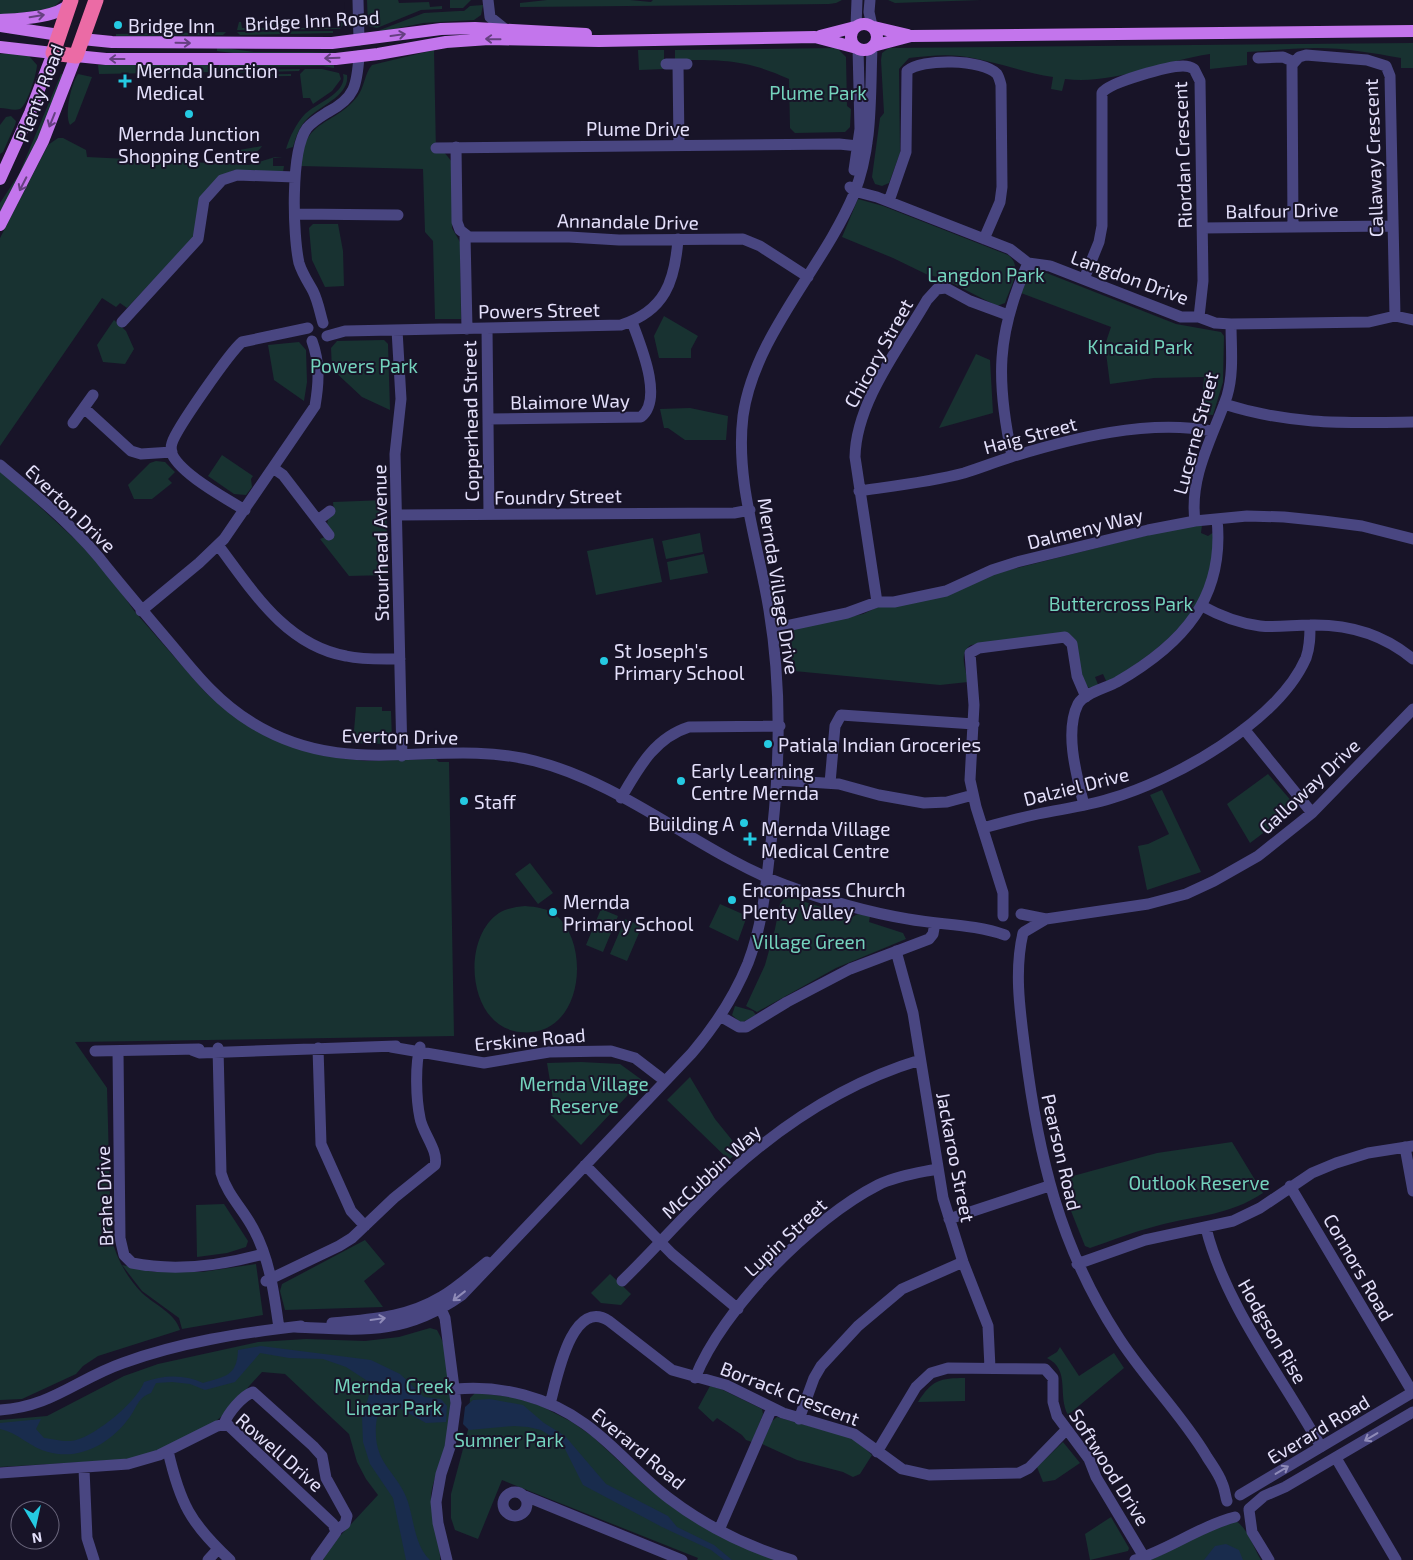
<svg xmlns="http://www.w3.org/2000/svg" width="1413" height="1560" font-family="'Exo 2',sans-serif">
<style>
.green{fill:#183231}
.water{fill:#192c4d}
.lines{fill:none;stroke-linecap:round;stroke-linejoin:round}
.minor{stroke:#494681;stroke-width:11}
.major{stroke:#c375ec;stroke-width:12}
.highway{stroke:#eb6ba5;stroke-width:15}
.oneway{stroke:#654080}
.oneway2{stroke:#8f8bb8}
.poi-dot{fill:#25cae2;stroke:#181428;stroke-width:2}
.labels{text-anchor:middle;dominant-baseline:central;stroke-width:4;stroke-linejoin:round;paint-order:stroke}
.street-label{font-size:19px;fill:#e4e0fb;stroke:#181428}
.poi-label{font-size:19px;fill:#e4e0fb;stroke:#181428;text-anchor:start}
.park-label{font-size:19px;fill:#74d3bd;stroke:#181428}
</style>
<rect width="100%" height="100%" fill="#181428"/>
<path class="green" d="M0 0H61L53 8 0 16Z
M344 0 345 22 340 29 237 30 239 22H241L242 28H271V23L274 22 276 28H337V21H345Z
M367 0H398L399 3 429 2 430 7 442 6V9L421 10 377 28 368 26Z
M450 0H471L463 8H450Z
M547 0H630L651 2 653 0H842L836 3 829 4 520 7V3Z
M888 0H981L895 3Z
M483 5 481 15 474 20 423 23 379 32 380 30 424 13 459 11H464L470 6Z
M333 31V33L240 35 237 32Z
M226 32 223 35 116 36V34Z
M1413 43V68H1401V58C1373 53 1345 48 1316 48 1293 48 1270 51 1247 52V65L1210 69V54C1161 61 1114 85 1065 79L1062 91 1051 89 1053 77C1021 72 992 60 960 56 944 54 926 56 909 58L899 69 900 153 889 183 882 186 875 184 872 177 880 118 884 113 881 60 882 53 889 48Z
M217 47 254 52H341L248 55 217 51Z
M837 48 846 57 847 106 851 109 850 127 845 132 795 133 790 128 789 79C745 59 723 60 675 60V50Z
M434 50 436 152H444L452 162V228L460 242 461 319H435L433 241 425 232 423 169 300 166C304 118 334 126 357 97 365 87 364 74 372 65Z
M638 50H664V69L639 70Z
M10 53 29 56 37 65C37 73 27 106 20 109 14 111 6 108 0 108V54Z
M334 64V68L323 66 231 67 218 72 219 65Z
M98 65H210L211 72 99 74Z
M300 69 299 71 227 73 233 70Z
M305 69H322L339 73 341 79 332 91 313 104 310 98H303L300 74Z
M61 74 64 75 49 116 0 217V203L19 174Z
M78 74 92 77 75 121 70 125C64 115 71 84 78 74Z
M291 74V76L216 77V75Z
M343 74 347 75C350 96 319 106 307 119 299 127 296 137 293 147L286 149C290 136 296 124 305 114 316 103 348 93 343 74Z
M11 116 16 121 15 125 3 152 0 154V125L6 117Z
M58 138H63L86 150 87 157 249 165 275 157H283L273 158V166H284L283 172 234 170 216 179 194 237 127 308 120 303 116 307 102 298 0 446V238L48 145Z
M262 146C255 160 230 154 217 154Z
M858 199 883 206 1008 255C1024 267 1010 287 1005 303L997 306 942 278 928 275 893 258 842 237Z
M313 224H338L343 251 344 286 325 287 312 260 309 228Z
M1039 270 1176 324 1221 332 1224 336 1223 382 1213 415 1201 414 1204 377 1154 378 1110 384 1105 345 1111 327 1021 293 1027 277Z
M664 316 698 336 691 349V358H659L654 336Z
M114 320 126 331 134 349 125 364 103 362 97 345Z
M384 340 388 344 390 410 362 397 332 369 331 348 337 341Z
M299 342 306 350 307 382 304 401 274 380 268 345Z
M976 354 990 360 993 413 939 428Z
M690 408 728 416 726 440H685L668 428H664L660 409Z
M222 455 253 476 251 479 252 487 246 495 234 494 208 476Z
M156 461 165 462 175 472 168 479 172 483 152 499H134L128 485 150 463Z
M0 470 77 541 108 574 135 612 207 694 320 755 365 761 436 759 439 762H449L454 1036 75 1042 107 1088 111 1236C116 1258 126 1276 142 1293 155 1305 175 1313 180 1330L98 1356 83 1366 76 1374 22 1399 0 1400Z
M386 500 388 575 349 576 320 539 325 537 328 519 334 513 333 502Z
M1202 525 1201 533 1208 536 1214 532C1219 606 1164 648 1107 683L1103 674 1095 677 1099 687 1089 688C1072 674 1085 646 1067 633L971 645C958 653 966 669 968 682L940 685 794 671 788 630 863 614 878 607 1005 571 1172 529Z
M700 533 703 552 666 559 662 541Z
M653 538 662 582 596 595 587 551Z
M704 554 708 573 670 580 667 562Z
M356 707H382V711H391L392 740 388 744 353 743Z
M1268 774 1294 804V810L1250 843 1227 804Z
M1162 790 1201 872 1147 890 1138 846 1148 844 1169 834 1150 795Z
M530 863 553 893 538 904 515 874Z
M790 897 852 917 858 914 870 916 869 922 903 933 906 939 836 968 757 1012 746 1006 765 965 775 929 780 904 784 899Z
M720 904 747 916 738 941 709 927Z
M525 906C536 907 548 908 557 916 592 947 582 1039 520 1032 468 1027 460 939 499 913 507 908 516 907 525 906Z
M601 909 618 916 603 952 586 945Z
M625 919 642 926 627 961 610 954Z
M735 1006 753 1011 756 1015 741 1023 732 1015Z
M581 1062 620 1064 642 1080 581 1145 551 1115 554 1105 547 1063Z
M690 1077 715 1119 740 1150 729 1160 667 1100Z
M1232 1142 1263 1193C1228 1216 1198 1215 1160 1225 1136 1231 1113 1240 1090 1248L1085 1246 1067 1201 1062 1179 1157 1153Z
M224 1204 248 1241 246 1247 227 1253 197 1257 196 1205Z
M365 1240 385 1264 364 1281 383 1307 285 1310 280 1291 282 1284Z
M256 1264 263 1315 182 1329 179 1318 142 1291 122 1265 155 1272H202Z
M610 1274 631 1294 621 1305 601 1303 591 1293Z
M430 1328 437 1330C456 1363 453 1410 445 1447 442 1463 433 1478 431 1495 430 1518 441 1538 440 1560H323L327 1550 378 1495 366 1479 357 1462 349 1434 285 1374 262 1372 222 1416 210 1426 194 1436 135 1459 0 1467V1420L47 1416 124 1376 158 1364 258 1342 306 1339 365 1341 399 1337Z
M1060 1347 1079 1376 1114 1353 1124 1368 1068 1415C1057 1395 1071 1370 1047 1358L1057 1352Z
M965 1378V1401L918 1402C932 1380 940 1378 965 1378Z
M710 1386 721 1389 762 1409 763 1414 752 1442 746 1440 742 1435 717 1418 713 1422 698 1408Z
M475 1393 513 1397 541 1406 572 1422 592 1436 648 1488 681 1513 775 1560H697L698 1558 502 1480 478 1539 455 1530 451 1518V1494L468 1430 470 1398Z
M777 1417 855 1439 872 1455 860 1474 853 1477 843 1472 797 1460 762 1444 772 1421Z
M1063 1442 1080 1463 1055 1480 1043 1482 1037 1467Z
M1111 1517 1129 1548 1128 1551 1090 1560 1085 1534Z
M1236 1521C1249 1530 1253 1547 1261 1560H1150C1179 1549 1205 1527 1236 1521Z"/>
<path class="water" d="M261 1346 371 1360 400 1374 424 1397 441 1399 447 1406 446 1422 426 1423 392 1404H384C378 1409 377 1417 376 1425 373 1465 398 1471 408 1502 414 1521 415 1546 430 1560H406L393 1498 370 1464 363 1442 362 1417 372 1386 369 1382 346 1367 323 1359 289 1358 260 1353 235 1382 205 1390 190 1384 172 1382 156 1383 151 1393C137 1398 137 1408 129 1418 111 1443 80 1461 48 1452 31 1448 17 1432 0 1429V1423L41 1419 36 1429 44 1438C53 1439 67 1443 76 1440 96 1435 137 1402 144 1382 163 1375 184 1374 203 1383 225 1376 237 1377 238 1350Z
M490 1399 523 1405 544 1423 565 1436 606 1484 668 1516 677 1527 714 1545 732 1560H724L711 1550 662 1527 583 1485 565 1449 557 1440 541 1430 528 1427 514 1426 469 1430 463 1424 465 1407 473 1400Z
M1226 1544 1239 1550 1243 1560H1204L1215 1546Z"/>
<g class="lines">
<path class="minor" d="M358 0 359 40
M488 0 490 17 505 29
M870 0 869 12 872 26
M856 26 857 0
M1258 58 1283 57 1294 62
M666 64H687
M678 65 679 145
M456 147 457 222 460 230 469 237H569L619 240 743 239 760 246 808 277
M436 148 839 144 858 146 867 143
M854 170 860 129 858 48
M850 187 854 191 877 197 1010 249 1028 263 1050 266 1181 317H1199L1215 323 1231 324 1369 322 1395 316 1413 320
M889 201 906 152 907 71C921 58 983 59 997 74 999 77 1000 81 1001 85L1002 187 1000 202 984 239
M296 214 398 215
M1293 227 1292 65 1299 57 1306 55 1367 60 1386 66 1390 76 1395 316
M1203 228 1392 226
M465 235 467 329
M1084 279 1099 242 1102 226V93C1109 82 1169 66 1183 66 1187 66 1191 67 1194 69L1200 81 1203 281 1199 317
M122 322 198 239 204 200 222 180 237 175 295 177
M323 323C320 313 318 301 313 291 308 282 302 273 299 263 293 236 290 151 307 128 313 121 320 117 328 112 355 98 357 85 359 56
M487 328 489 514
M397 330 401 399 395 454 402 756
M327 336 345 331 621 325C665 311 675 281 678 239
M1224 404C1290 425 1344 423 1413 422
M84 408 131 451 141 454 172 452
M488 419 641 417C664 399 640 344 632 322
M73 423 93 395
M1012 456C996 381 996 334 1028 263
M0 465C38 497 79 530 109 570 131 597 153 623 176 650 199 678 220 703 251 722 349 783 436 736 535 761 625 784 699 852 785 885 825 900 866 912 908 919 941 925 974 924 1005 935
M273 468 283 475 329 535
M859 491C894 486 930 482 964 473 980 468 995 462 1011 457 1073 438 1147 419 1212 431
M245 510C226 499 181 474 172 454 171 450 171 446 172 443 176 429 230 352 242 342L308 328
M397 515 734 513 750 510
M318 520 330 511
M1195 521C1189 476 1213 437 1227 396 1234 373 1231 347 1231 324
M218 545C252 590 285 645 346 656 364 660 382 659 400 659
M877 602 855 457C856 402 900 347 927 300L937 289 946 288 970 301 1008 315
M1202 606C1220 616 1238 623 1260 626 1276 628 1293 625 1310 625 1348 624 1383 634 1413 659
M141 611 199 563 224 539 315 406C319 383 320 363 312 341
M772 629 847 613 877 602H894L946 591 992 570 1017 562 1148 530 1195 521 1247 516 1284 517 1323 521 1362 526 1413 539
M1244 729 1312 813
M778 780 839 784 879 795 924 803 947 802 973 795
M830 783 835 726 841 715 974 724
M621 798C638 769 654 738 689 727L780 726
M1084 805C1077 777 1064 732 1078 704 1084 693 1106 688 1117 682 1183 644 1225 598 1217 519
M983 828C1001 823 1020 818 1038 814 1062 809 1086 806 1109 799 1173 781 1278 722 1306 658 1310 647 1310 636 1310 625
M1021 914 1046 919 1148 904 1186 894 1214 881 1258 856 1312 813 1413 709
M1003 916V893L976 807 970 780 974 705 970 653 979 648 1065 637 1072 644 1077 676 1086 697
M1024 932 1046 919
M1023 933C1014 971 1020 1011 1025 1050 1038 1154 1059 1245 1117 1335 1144 1378 1181 1413 1207 1457 1212 1465 1219 1474 1222 1483 1225 1489 1225 1495 1227 1501
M896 951 913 1013 943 1198 963 1262 988 1326 990 1368
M720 1016 739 1027H746L787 1002 850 969 929 939 933 934 935 923
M391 1047 484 1063 549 1052 611 1051 635 1058 665 1081
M218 1048 221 1173C227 1195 244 1210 254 1230 270 1260 274 1294 279 1328
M318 1048 321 1144 351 1211 365 1226
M192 1050 200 1053 396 1046
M95 1051 199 1049
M118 1051 120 1238 124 1255 132 1263C176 1272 220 1266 263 1254
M1405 1147 1413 1191
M585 1165 672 1254 738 1309
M1290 1186 1413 1393
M949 1219 1049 1186
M1206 1228C1225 1305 1282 1377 1321 1447
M1077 1264 1145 1240 1233 1221 1260 1208 1312 1173 1336 1163 1368 1153 1413 1146
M266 1281 339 1246 352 1238 394 1198 435 1165C439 1151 422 1132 420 1118 416 1099 415 1065 420 1047
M622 1281C658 1246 691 1207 729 1173 785 1122 847 1082 920 1060
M436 1305 441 1309 445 1318 456 1403 450 1447 441 1474 436 1502 438 1523 447 1560
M332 1323C371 1319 406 1318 441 1297 457 1288 472 1274 487 1262
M295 1327C361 1330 404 1336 462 1295L692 1053C715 1026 734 997 748 963 761 929 765 895 769 859 780 776 783 694 769 610 759 547 735 481 743 416 754 336 823 268 854 194 873 146 870 96 872 47
M695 1378C722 1309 813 1218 878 1185 896 1176 918 1173 937 1169
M456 1389C501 1385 548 1397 585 1424 616 1446 640 1477 670 1499 707 1527 748 1547 792 1560
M550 1404C556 1383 571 1296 609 1321L672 1370 726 1385 783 1413 854 1434 902 1469 929 1475 1019 1473 1029 1468 1066 1430
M0 1410C51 1407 77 1379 123 1363 180 1342 241 1333 301 1326
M799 1419 814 1378 821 1366 858 1326 902 1289 963 1262
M224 1424C228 1413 242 1396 253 1392L313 1446 322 1456 326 1478 347 1516 345 1524 336 1530
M168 1451C180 1503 190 1523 230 1560
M877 1452 916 1387 931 1373 948 1368 1045 1369 1053 1378V1402L1057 1416 1089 1459 1096 1477 1144 1557
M1336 1458 1396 1560
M84 1469 87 1538 94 1560
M0 1473 128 1464 159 1455 217 1426 227 1424 333 1524 336 1532 316 1560
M503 1504a12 12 0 1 1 24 0a12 12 0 1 1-24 0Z
M1240 1495 1413 1392
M525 1496 682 1560
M1249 1509 1264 1496 1285 1487 1413 1412
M1249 1510 1252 1532 1269 1560
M719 1530 772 1408
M208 1560 218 1549
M1135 1560C1170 1549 1200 1526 1235 1517"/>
<path class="major" d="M0 20C18 19 60 18 71 2
M851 37a13 13 0 1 1 26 0a13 13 0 1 1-26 0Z
M0 26 59 35
M874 27 908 35
M820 36 855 27
M82 39 112 42 332 43 441 29 475 28 586 34
M873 46 911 36 1413 31
M0 47 53 53 30 113 0 179
M0 225 43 141 76 56 106 59H336L378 54 446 42 489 39 599 41 815 37 857 48"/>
<path class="highway" d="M71 0 53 53 76 56 96 0"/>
</g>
<defs><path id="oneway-shaft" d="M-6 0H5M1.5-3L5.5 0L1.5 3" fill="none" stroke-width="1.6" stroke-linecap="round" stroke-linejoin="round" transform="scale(1.25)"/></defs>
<g class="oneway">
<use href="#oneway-shaft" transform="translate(37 16) rotate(-9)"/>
<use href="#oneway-shaft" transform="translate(398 35) rotate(-8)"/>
<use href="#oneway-shaft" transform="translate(493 39) rotate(-179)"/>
<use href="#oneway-shaft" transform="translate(183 43) rotate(1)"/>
<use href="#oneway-shaft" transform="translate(332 58) rotate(178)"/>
<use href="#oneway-shaft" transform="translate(117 59) rotate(-180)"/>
<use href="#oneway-shaft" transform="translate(52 120) rotate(112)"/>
<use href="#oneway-shaft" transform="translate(23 184) rotate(117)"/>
</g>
<g class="oneway2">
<use href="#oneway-shaft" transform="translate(459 1296) rotate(142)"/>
<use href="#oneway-shaft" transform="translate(378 1319) rotate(-8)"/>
<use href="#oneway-shaft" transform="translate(1371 1437) rotate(149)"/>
<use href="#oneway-shaft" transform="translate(1282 1470) rotate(-31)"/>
</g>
<g class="poi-dot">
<circle cx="118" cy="25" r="5"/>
<path d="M122.5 73.5h5v5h5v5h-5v5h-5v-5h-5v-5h5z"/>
<circle cx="189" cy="114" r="5"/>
<circle cx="604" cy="661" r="5"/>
<circle cx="768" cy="744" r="5"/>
<circle cx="681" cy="781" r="5"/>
<circle cx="464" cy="801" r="5"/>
<circle cx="744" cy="823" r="5"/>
<path d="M747.5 831.5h5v5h5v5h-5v5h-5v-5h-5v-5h5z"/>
<circle cx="732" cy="900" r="5"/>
<circle cx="553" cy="912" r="5"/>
</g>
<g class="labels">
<g class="street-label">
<text transform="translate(312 20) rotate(-3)">Bridge Inn Road</text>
<text transform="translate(39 93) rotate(-69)">Plenty Road</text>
<text x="638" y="128">Plume Drive</text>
<text transform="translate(1182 155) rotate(-92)">Riordan Crescent</text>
<text transform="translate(1373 158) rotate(-92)">Callaway Crescent</text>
<text transform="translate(1282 210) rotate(-1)">Balfour Drive</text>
<text transform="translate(628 221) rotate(1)">Annandale Drive</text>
<text transform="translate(1130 277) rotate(20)">Langdon Drive</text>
<text transform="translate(539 310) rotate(-1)">Powers Street</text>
<text transform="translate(878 353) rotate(-61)">Chicory Street</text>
<text transform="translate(570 401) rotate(-1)">Blaimore Way</text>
<text transform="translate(470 421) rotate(-91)">Copperhead Street</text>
<text transform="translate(1195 433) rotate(-75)">Lucerne Street</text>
<text transform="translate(1030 435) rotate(-15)">Haig Street</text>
<text transform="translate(558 496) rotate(-1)">Foundry Street</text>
<text transform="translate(71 508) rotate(44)">Everton Drive</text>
<text transform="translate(1085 528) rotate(-14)">Dalmeny Way</text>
<text transform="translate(380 543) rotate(-91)">Stourhead Avenue</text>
<text transform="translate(779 586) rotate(81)">Mernda Village Drive</text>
<text transform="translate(400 736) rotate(1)">Everton Drive</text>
<text transform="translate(1076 786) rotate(-14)">Dalziel Drive</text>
<text transform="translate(1309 786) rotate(-43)">Galloway Drive</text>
<text transform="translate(530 1039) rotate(-5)">Erskine Road</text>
<text transform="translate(1062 1152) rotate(77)">Pearson Road</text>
<text transform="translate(956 1157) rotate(79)">Jackaroo Street</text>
<text transform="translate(711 1171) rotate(-43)">McCubbin Way</text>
<text transform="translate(104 1196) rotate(-92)">Brahe Drive</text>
<text transform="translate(785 1237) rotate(-43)">Lupin Street</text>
<text transform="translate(1359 1267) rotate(60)">Connors Road</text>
<text transform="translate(1273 1331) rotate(60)">Hodgson Rise</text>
<text transform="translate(790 1393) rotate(21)">Borrack Crescent</text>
<text transform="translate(1318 1429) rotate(-31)">Everard Road</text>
<text transform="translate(639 1448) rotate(40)">Everard Road</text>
<text transform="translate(280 1452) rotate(41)">Rowell Drive</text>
<text transform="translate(1110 1467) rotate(58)">Softwood Drive</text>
</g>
<g class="poi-label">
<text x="128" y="25">Bridge Inn</text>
<text x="136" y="70">Mernda Junction<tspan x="136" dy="22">Medical</tspan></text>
<text x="189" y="133" text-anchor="middle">Mernda Junction<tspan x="189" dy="22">Shopping Centre</tspan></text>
<text x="614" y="650">St Joseph's<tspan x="614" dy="22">Primary School</tspan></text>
<text x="778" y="744">Patiala Indian Groceries</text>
<text x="691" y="770">Early Learning<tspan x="691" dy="22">Centre Mernda</tspan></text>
<text x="474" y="801">Staff</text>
<text x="734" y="823" text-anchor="end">Building A</text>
<text x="761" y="828">Mernda Village<tspan x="761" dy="22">Medical Centre</tspan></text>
<text x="742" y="889">Encompass Church<tspan x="742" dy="22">Plenty Valley</tspan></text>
<text x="563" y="901">Mernda<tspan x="563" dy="22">Primary School</tspan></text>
</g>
<g class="park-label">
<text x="818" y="92">Plume Park</text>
<text x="986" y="274">Langdon Park</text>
<text x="1140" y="346">Kincaid Park</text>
<text x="364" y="365">Powers Park</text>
<text x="1121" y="603">Buttercross Park</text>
<text x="809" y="941">Village Green</text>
<text x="584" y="1083">Mernda Village<tspan x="584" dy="22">Reserve</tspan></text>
<text x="1199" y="1182">Outlook Reserve</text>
<text x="394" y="1385">Mernda Creek<tspan x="394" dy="22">Linear Park</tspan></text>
<text x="509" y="1439">Sumner Park</text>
</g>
</g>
<g transform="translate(35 1525) rotate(171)"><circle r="24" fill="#181428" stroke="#6a667c"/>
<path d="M0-4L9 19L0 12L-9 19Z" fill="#25cae2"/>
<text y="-8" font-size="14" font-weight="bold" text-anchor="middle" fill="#e4e0fb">N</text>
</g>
</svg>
